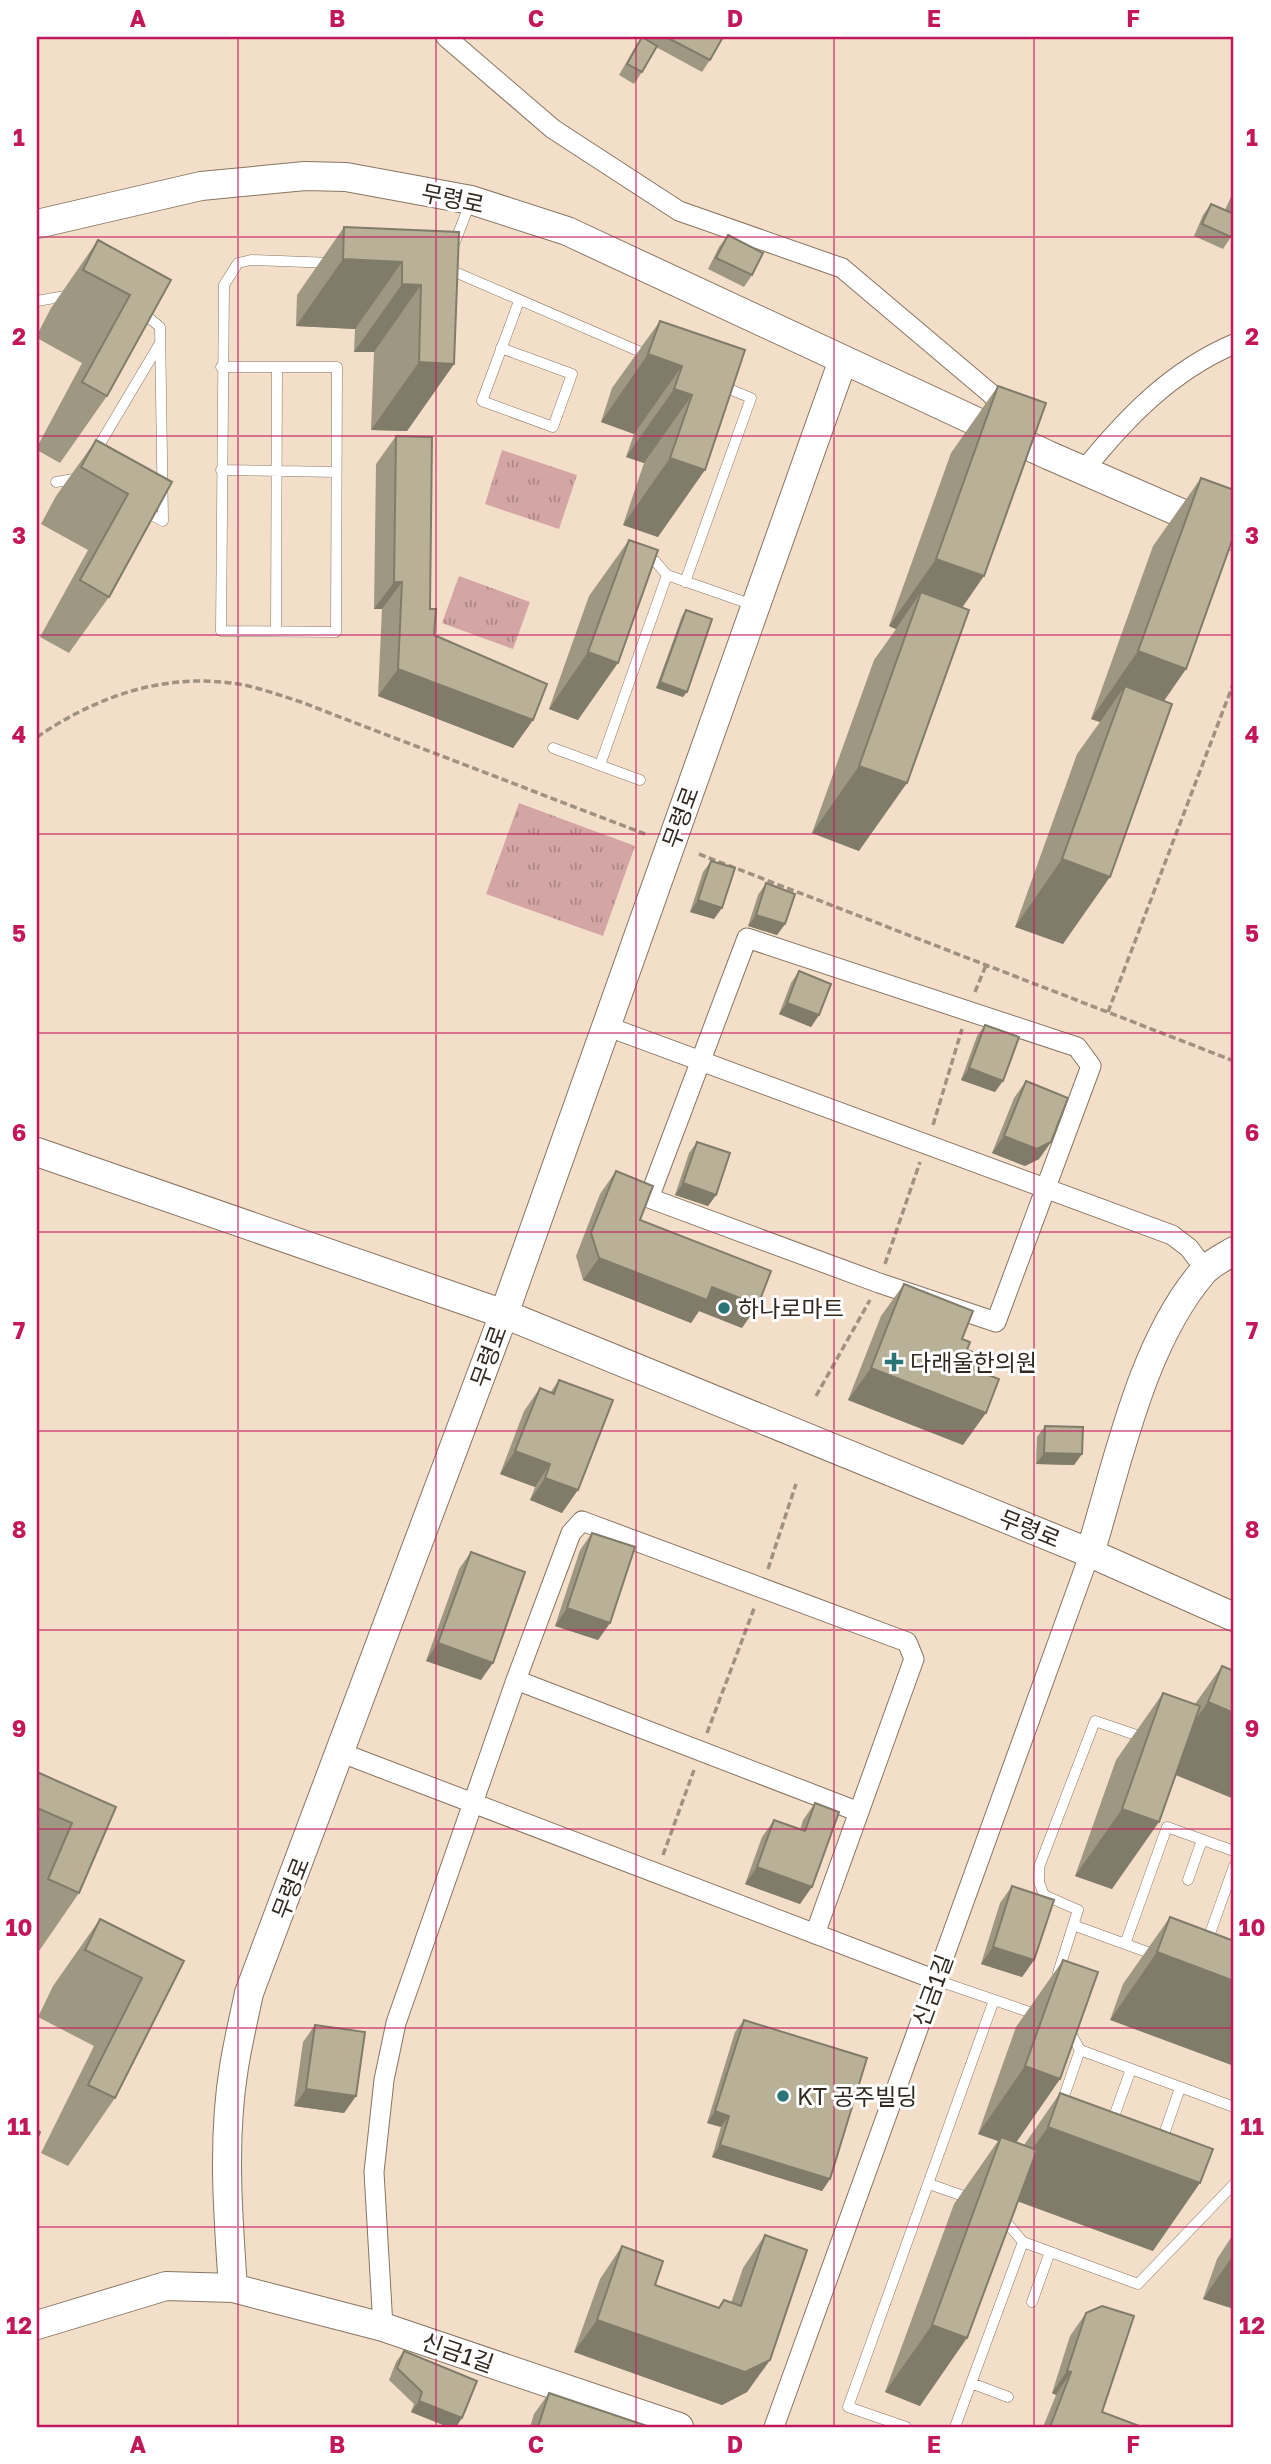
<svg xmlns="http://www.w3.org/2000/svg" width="1271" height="2464" font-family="'Golos Text','Noto Sans KR',sans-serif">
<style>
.grass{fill:url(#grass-tufts)}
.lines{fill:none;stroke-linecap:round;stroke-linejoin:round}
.lane-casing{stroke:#877562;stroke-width:11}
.street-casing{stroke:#877562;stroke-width:21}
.secondary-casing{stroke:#877562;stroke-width:30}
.path{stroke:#a09181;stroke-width:3.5;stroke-dasharray:7 3.5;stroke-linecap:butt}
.lane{stroke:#fff;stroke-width:10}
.street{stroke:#fff;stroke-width:19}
.secondary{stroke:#fff;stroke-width:28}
.wall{fill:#9e9882}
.shaded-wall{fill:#817c6a}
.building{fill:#b8b197;stroke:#817c6a;stroke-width:2}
.grid{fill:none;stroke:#c2185b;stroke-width:2;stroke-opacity:0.55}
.poi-dot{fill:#297474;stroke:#fff;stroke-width:2.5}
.labels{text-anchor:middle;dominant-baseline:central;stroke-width:6;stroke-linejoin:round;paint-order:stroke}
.street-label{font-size:23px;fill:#312921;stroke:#fff}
.poi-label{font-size:23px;fill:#312921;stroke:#fff;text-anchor:start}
.neatline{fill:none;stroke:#c2185b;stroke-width:2.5}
.grid-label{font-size:23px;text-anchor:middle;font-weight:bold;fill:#c2185b}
</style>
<defs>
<pattern id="grass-tufts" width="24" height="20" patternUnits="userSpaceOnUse" patternTransform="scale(1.75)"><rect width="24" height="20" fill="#d4a5a5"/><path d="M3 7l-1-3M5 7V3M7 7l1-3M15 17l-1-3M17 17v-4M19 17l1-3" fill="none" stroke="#ad8686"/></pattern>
</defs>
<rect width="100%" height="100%" fill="#f3dfc9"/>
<path class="grass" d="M502 450 577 475 559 529 485 504Z
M459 576 530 602 513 649 442 623Z
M519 803 635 846 603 936 486 894Z"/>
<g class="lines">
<defs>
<path id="lane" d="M455 242 470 203
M448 269 650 356
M37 301 71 295
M142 312 160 327 163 521 142 510
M501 348 572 374 553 427 482 401 519 301
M221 367H337L336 632 221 631 224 285 238 263 251 260 332 263
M94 454 160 343
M221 470 336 472
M56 482 80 478
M644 557 655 561 667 575 753 605
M685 582 751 398 722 386
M276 631 277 367
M553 748 640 780
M600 765 667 575
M1188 1880 1202 1840
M1073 1925 1158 1956
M1207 1942 1234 1866
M1125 1944 1167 1827 1234 1851
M1058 1973 1078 1910 1044 1895 1039 1882V1867L1095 1721 1145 1738
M936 1980 1038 2015
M1069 2030 1080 2050 1234 2107
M1061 2105 1080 2050
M1111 2125 1131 2069
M1161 2143 1180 2088
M929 2184 972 2199
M1002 2217 1023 2242 1138 2284 1234 2184
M1032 2302 1050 2252
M971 2383 1008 2397
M906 2427 848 2407 994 2000
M955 2427 1023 2242"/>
<path id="street" d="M446 37 553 129 679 211 842 268 990 393 1009 413
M1084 470C1126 418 1171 371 1234 344
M747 938 1077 1047 1091 1066 996 1322 879 1283 649 1198Z
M606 1026 1172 1235 1189 1248 1205 1269
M516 1680 859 1812
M342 1753 936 1980
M383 2327 374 2172 384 2080 396 2023 516 1680 571 1533 582 1521 907 1642 914 1659 815 1934
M774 2427 1090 1553"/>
<path id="secondary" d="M37 224 201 186 305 176 346 177 471 200 567 231 1048 455 1234 536
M37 1152 504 1314 1090 1553 1234 1617
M1090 1553C1118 1463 1141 1344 1203 1272 1211 1263 1224 1257 1234 1251
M233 2288C228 2215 222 2140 234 2067 238 2042 244 2017 249 1993L504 1314 843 360
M37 2325 166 2286 233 2288 383 2327 679 2427"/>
</defs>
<use href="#lane" class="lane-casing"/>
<use href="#street" class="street-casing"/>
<use href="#secondary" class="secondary-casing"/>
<path class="path" d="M37 737C99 695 168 671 244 685 263 689 282 696 301 702L645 834
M699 854 1234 1061
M975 992 986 965
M1108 1012 1234 682
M933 1125 962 1029
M885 1264 920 1162
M816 1396 870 1300
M768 1569 796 1484
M707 1733 755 1606
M663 1855 694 1770"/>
<use href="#lane" class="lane"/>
<use href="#street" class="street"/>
<use href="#secondary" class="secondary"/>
</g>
<path class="wall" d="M642 37 646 39 647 37H723L710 60 702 72 656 47 642 72 634 84 619 75 634 49Z
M1234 190V231L1231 237 1223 249 1194 236 1203 215 1211 204 1225 210Z
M344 227 459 232 454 364 407 431 371 430 374 352H354L355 329 296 326 297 295Z
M728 235 752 275 744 287 708 269 719 247Z
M98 240 171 280 107 396 60 463 37 450V447L82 363 37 338V335L51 308Z
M660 321 745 350 658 537 623 525 644 463 626 457 634 434 601 422 612 388Z
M998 386 962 607 859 851 812 833 874 660 896 629 889 626 951 453Z
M396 436 430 609 434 635 533 720 513 748 378 696 382 609H374L376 464Z
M96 440 172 482 109 597 69 653 40 637 88 550 41 524 56 496Z
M1201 478 1186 669 1164 701 1063 944 1015 927 1077 754 1100 722 1091 719 1153 546Z
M629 540 578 720 549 709 589 596Z
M686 610 683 697 656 688 682 616Z
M711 861 714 919 690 912 703 872Z
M766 883 785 924 777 935 748 926 758 895Z
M799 971 819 1015 811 1027 779 1014 791 983Z
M985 1025 995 1092 961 1080 977 1036Z
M1026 1081 1051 1142 1039 1159 1025 1166 992 1153 1014 1098Z
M697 1142 716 1195 708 1206 675 1195 689 1153Z
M616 1171 640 1220 742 1328 699 1311 691 1323 583 1280 576 1256 600 1194Z
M904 1284 962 1339 967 1350 977 1363 980 1372 963 1445 848 1400 881 1316Z
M559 1380 562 1513 530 1500 535 1487 500 1474 524 1411 540 1388 550 1393Z
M1045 1426 1082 1454 1074 1465 1036 1464 1037 1437Z
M592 1533 610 1623 598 1640 555 1626 580 1550Z
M471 1552 481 1680 426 1661 459 1569Z
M1222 1666 1234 1671 1112 1889 1075 1876 1116 1760 1163 1693 1195 1704Z
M37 1772 116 1807 79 1893 37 1954Z
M815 1803 800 1904 745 1884 762 1837 774 1820 800 1830 803 1820Z
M1012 1886 1034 1960 1022 1977 981 1964 1000 1903Z
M1170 1917 1234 1941 1110 2020 1123 1984Z
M100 1919 184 1961 115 2098 68 2166 41 2153 94 2046 38 2017 53 1986Z
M1063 1960 1060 2079 1016 2142 1024 2145 1060 2093 1153 2251 1018 2201 920 2406 885 2392 954 2204 998 2141 978 2134 1016 2027Z
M744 2020 830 2179 822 2191 712 2157 721 2127 707 2123 735 2032Z
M315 2025 356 2096 344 2113 294 2106 303 2042Z
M1234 2233V2309L1203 2299 1217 2259Z
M765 2235 770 2360 747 2392 722 2405 574 2352 600 2279 622 2246 655 2285 719 2308 731 2303 743 2268Z
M1086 2313 1102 2412 1142 2427H1043L1056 2395 1052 2393 1070 2336Z
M404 2351 462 2418 456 2427H448L411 2412 414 2404 389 2380 396 2362Z
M549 2393 650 2427H530L534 2414Z"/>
<path class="shaded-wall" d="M343 259 402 262 355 329 296 326Z
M402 284 421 285 374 352H354Z
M648 354 682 366 634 434 601 422Z
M419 362 454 364 407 431 371 430Z
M674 389 692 395 644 463 626 457Z
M670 458 705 470 658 537 623 525Z
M936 559 984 576 937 644 921 592 896 629 889 626Z
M394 582H402L382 609H374Z
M1138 651 1186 669 1139 736 1125 686 1100 722 1091 719Z
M588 652 618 663 578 720 549 709Z
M398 669 533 720 513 748 378 696Z
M660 682 687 692 683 697 656 688Z
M859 766 907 783 859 851 812 833Z
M1062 859 1110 877 1063 944 1015 927Z
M698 900 722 908 714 919 690 912Z
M756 915 785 924 777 935 748 926Z
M787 1003 819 1015 811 1027 779 1014Z
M969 1068 1003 1081 995 1092 961 1080Z
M1004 1136 1051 1142 1039 1159 1025 1166 992 1153Z
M683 1183 716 1195 708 1206 675 1195Z
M599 1258 712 1287 758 1305 742 1328 699 1311 691 1323 583 1280Z
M871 1368 986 1413 963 1445 848 1400Z
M515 1451 550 1464 535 1487 500 1474Z
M1044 1453 1082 1454 1074 1465 1036 1464Z
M545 1478 578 1490 562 1513 530 1500Z
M567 1608 610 1623 598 1640 555 1626Z
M438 1643 493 1663 481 1680 426 1661Z
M1208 1702 1234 1713V1799L1161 1769Z
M1122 1809 1159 1822 1112 1889 1075 1876Z
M757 1867 812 1887 800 1904 745 1884Z
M993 1947 1034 1960 1022 1977 981 1964Z
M1157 1952 1234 1981V2066L1110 2020Z
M1025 2066 1060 2079 1013 2147 1001 2137 998 2141 978 2134Z
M306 2089 356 2096 344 2113 294 2106Z
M715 2111 729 2116 721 2127 707 2123Z
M1048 2127 1200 2183 1153 2251 1000 2195Z
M720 2145 830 2179 822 2191 712 2157Z
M1234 2254V2309L1203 2299Z
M597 2320 770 2360 747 2392 722 2405 574 2352Z
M932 2325 967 2338 920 2406 885 2392Z
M1067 2371 1071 2372 1056 2395 1052 2393Z
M419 2401 462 2418 456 2427H448L411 2412Z"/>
<path class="building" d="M642 37 657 46 642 72 627 64Z
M666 37H723L710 60Z
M1211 204 1234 214V231L1231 237 1202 224Z
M344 227 459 232 454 364 419 362 421 285 402 284V262L343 259Z
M728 235 763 253 752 275 716 258Z
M98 240 171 280 107 396 82 382 130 295 83 270Z
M660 321 745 350 705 470 670 458 692 395 674 389 682 366 648 354Z
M998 386 1046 403 984 576 936 559Z
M396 436 432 437 430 609H436L434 635 547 684 533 720 398 669 402 582H394Z
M96 440 172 482 109 597 80 580 128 494 81 467Z
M1201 478 1234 490V535L1186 669 1138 651Z
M629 540 658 550 618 663 588 652Z
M921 592 969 610 907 783 859 766Z
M686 610 712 619 687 692 660 682Z
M1125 686 1172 704 1110 877 1062 859Z
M711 861 735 868 722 908 698 900Z
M766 883 795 894 785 924 756 915Z
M799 971 831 984 819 1015 787 1003Z
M985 1025 1019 1037 1003 1081 969 1068Z
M1026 1081 1068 1098 1051 1142 1037 1149 1004 1136Z
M697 1142 730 1153 716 1195 683 1183Z
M616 1171 653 1186 640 1220 771 1271 758 1305 712 1287 707 1300 599 1258 591 1233Z
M904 1284 973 1311 962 1339 970 1342 967 1350 981 1355 977 1363 983 1365 980 1372 999 1379 986 1413 871 1368Z
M559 1380 613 1400 578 1490 545 1478 550 1464 515 1451 540 1388 554 1394Z
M1045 1426 1083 1427 1082 1454 1044 1453Z
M592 1533 635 1547 610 1623 567 1608Z
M471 1552 525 1572 493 1663 438 1643Z
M1222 1666 1234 1671V1713L1208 1702Z
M1163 1693 1200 1706 1159 1822 1122 1809Z
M37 1772 116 1807 79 1893 48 1879 72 1823 37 1808Z
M815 1803 839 1812 812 1887 757 1867 774 1820 805 1831Z
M1012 1886 1054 1900 1034 1960 993 1947Z
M1170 1917 1234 1941V1981L1157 1952Z
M100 1919 184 1961 115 2098 88 2085 142 1978 85 1950Z
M1063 1960 1098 1972 1060 2079 1025 2066Z
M744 2020 867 2058 830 2179 720 2145 729 2116 715 2111Z
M315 2025 365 2032 356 2096 306 2089Z
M1060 2093 1213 2149 1200 2183 1048 2127Z
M37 2130 40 2132 37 2139Z
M1001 2137 1037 2150 967 2338 932 2325Z
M765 2235 807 2250 770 2360 745 2372 597 2320 622 2246 663 2261 655 2285 719 2308 724 2300 741 2306Z
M1102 2306 1134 2316 1102 2412 1142 2427H1050L1071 2372 1067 2371 1086 2313Z
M404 2351 477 2381 462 2418 419 2401 422 2392 397 2368Z
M549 2393 650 2427H538Z"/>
<path class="grid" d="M238 37V2427M436 37V2427M636 37V2427M834 37V2427M1034 37V2427M37 237H1234M37 436H1234M37 635H1234M37 834H1234M37 1033H1234M37 1232H1234M37 1431H1234M37 1630H1234M37 1829H1234M37 2028H1234M37 2227H1234"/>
<g class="poi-dot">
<circle cx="724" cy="1308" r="7"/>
<path d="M890.5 1351.5h7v7h7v7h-7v7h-7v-7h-7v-7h7z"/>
<circle cx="783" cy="2096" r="7"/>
</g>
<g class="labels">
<g class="street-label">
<text transform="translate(453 198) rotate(12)">무령로</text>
<text transform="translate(680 817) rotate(-70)">무령로</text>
<text transform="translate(488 1356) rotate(-70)">무령로</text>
<text transform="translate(1030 1528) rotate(22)">무령로</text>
<text transform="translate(290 1888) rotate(-69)">무령로</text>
<text transform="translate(932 1990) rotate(-70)">신금1길</text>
<text transform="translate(458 2352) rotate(19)">신금1길</text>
</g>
<g class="poi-label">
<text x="738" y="1308">하나로마트</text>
<text x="910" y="1362">다래울한의원</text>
<text x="797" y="2096">KT 공주빌딩</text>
</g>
</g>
<rect width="1271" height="2464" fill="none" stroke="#ffffff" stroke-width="77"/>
<rect x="38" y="38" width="1194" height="2388" class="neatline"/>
<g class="grid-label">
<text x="138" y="27">A</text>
<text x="337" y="27">B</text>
<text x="536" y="27">C</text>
<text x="735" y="27">D</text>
<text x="934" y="27">E</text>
<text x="1133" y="27">F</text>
<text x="19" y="146">1</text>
<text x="1252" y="146">1</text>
<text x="19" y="345">2</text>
<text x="1252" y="345">2</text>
<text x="19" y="544">3</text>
<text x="1252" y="544">3</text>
<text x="19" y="743">4</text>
<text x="1252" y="743">4</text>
<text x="19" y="942">5</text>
<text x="1252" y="942">5</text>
<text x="19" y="1141">6</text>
<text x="1252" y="1141">6</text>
<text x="19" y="1339">7</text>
<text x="1252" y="1339">7</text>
<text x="19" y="1538">8</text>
<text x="1252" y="1538">8</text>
<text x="19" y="1737">9</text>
<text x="1252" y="1737">9</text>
<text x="19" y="1936">10</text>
<text x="1252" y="1936">10</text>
<text x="19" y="2135">11</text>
<text x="1252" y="2135">11</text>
<text x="19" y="2334">12</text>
<text x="1252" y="2334">12</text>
<text x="138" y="2453">A</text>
<text x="337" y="2453">B</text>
<text x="536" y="2453">C</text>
<text x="735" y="2453">D</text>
<text x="934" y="2453">E</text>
<text x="1133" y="2453">F</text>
</g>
</svg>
